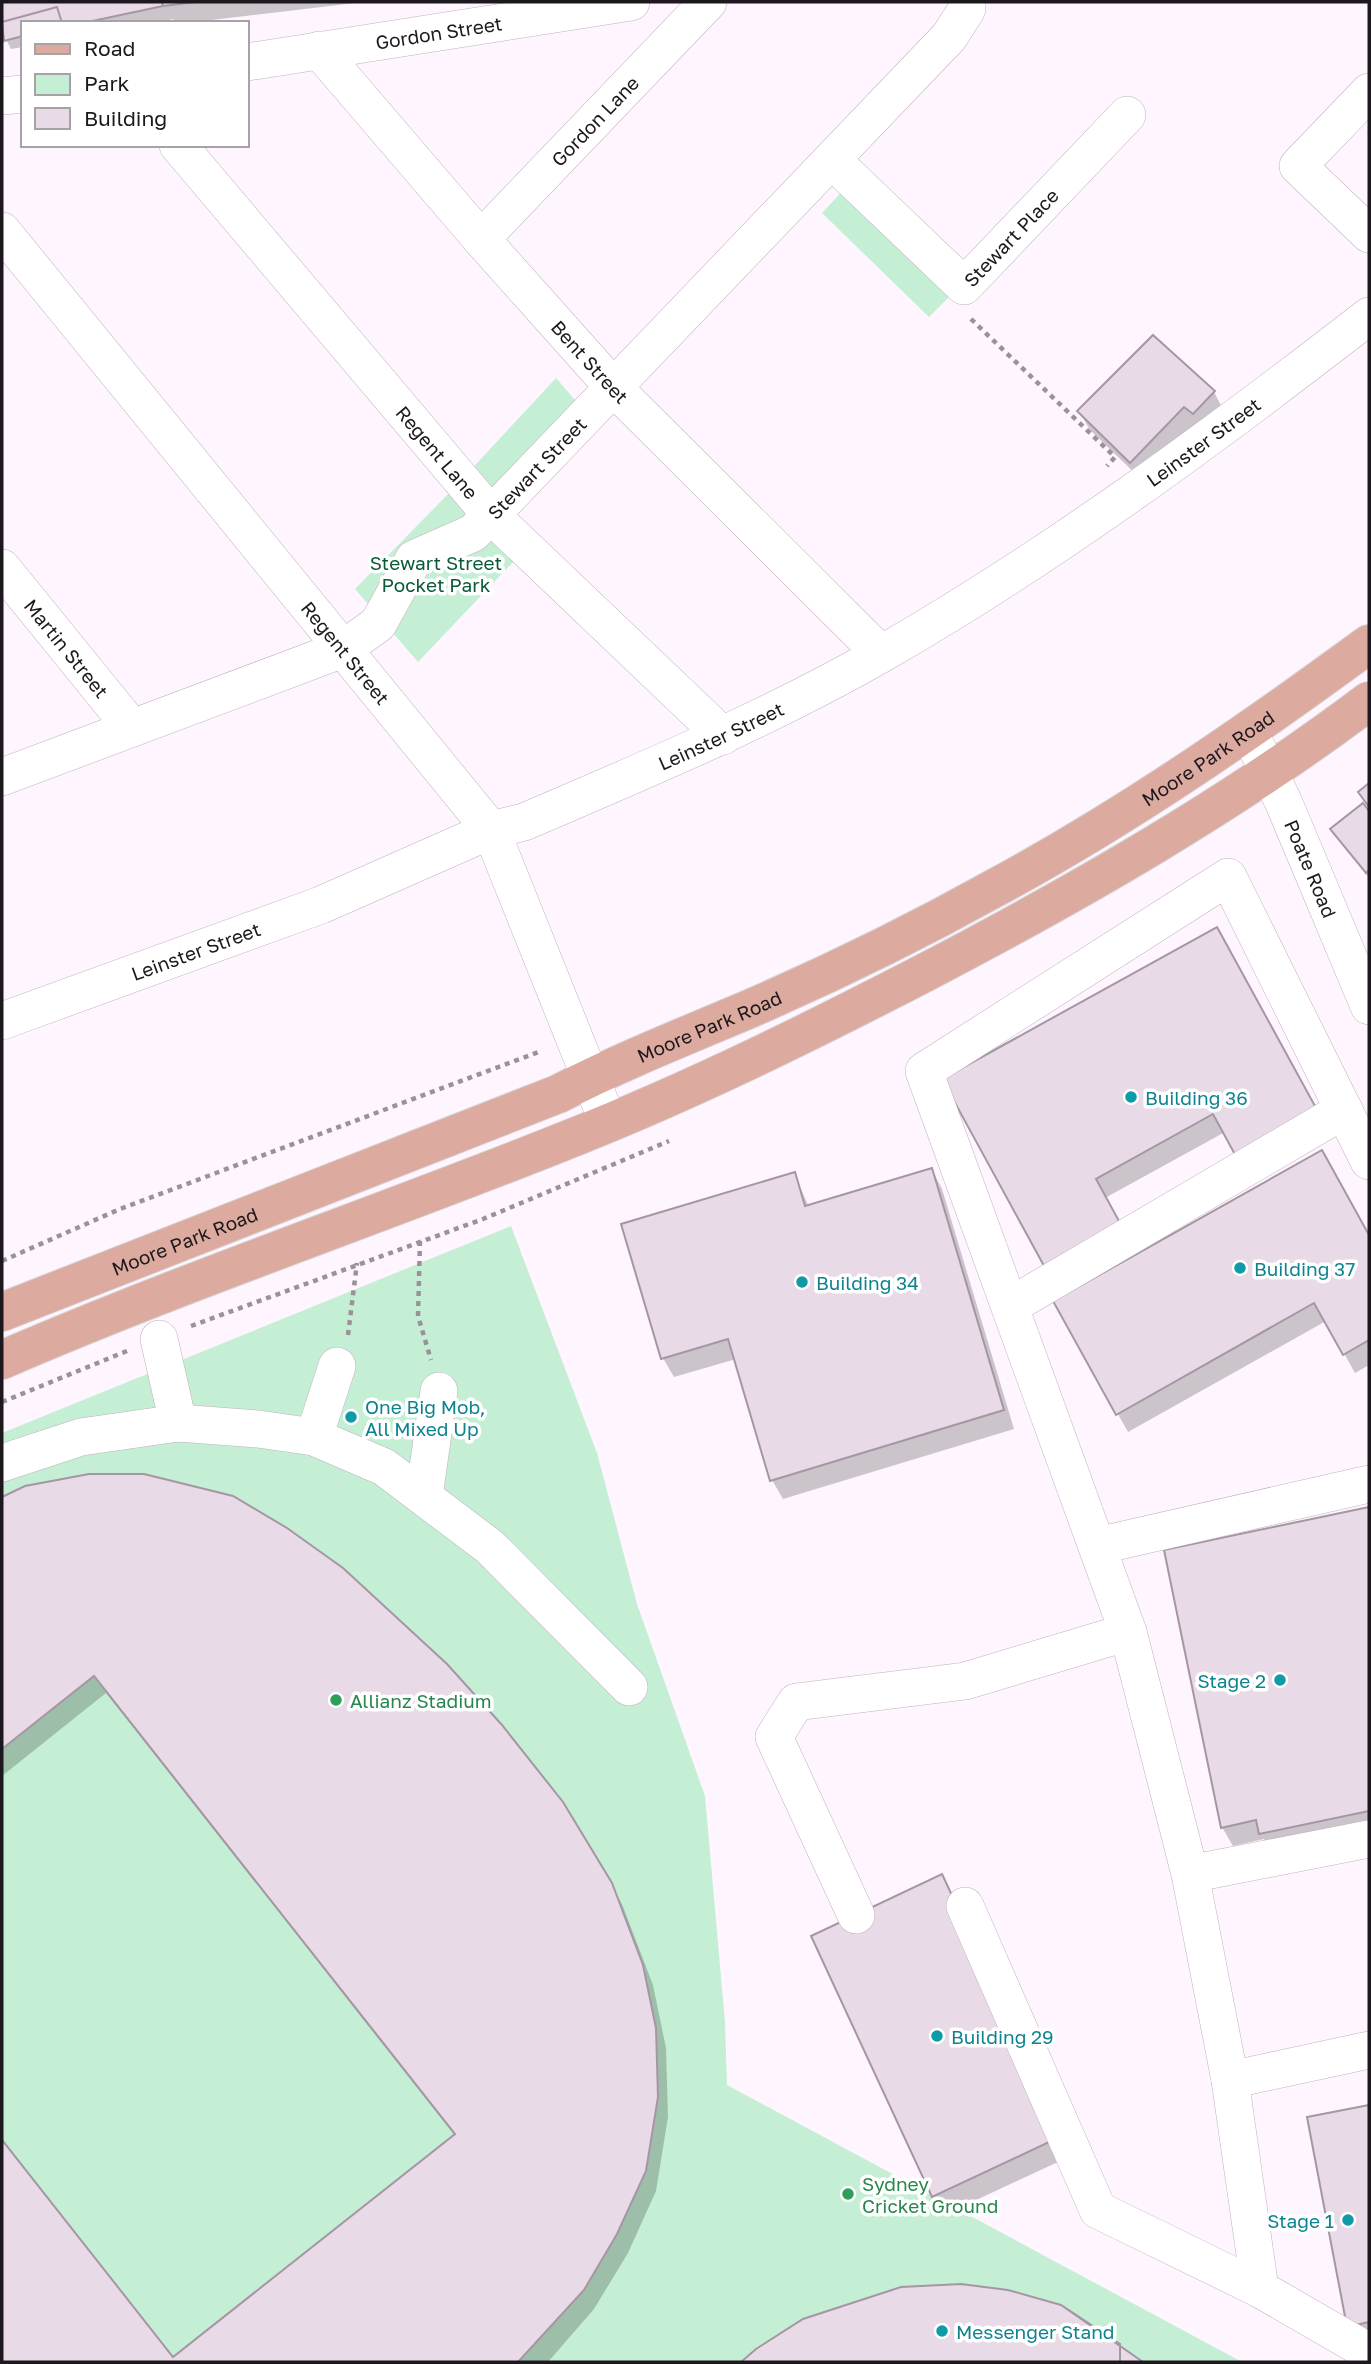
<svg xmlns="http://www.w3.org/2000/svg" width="1371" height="2364" font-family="'Golos Text',sans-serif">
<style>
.green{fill:#c5efd4}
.shadow{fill:#0003}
.building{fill:#e9dae8;stroke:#a596a4;stroke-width:2}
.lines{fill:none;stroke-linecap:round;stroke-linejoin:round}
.minor-casing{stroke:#c0b1bf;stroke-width:38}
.major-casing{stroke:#d6d5d6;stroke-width:40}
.path{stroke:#999299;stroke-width:4.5;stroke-dasharray:5 5;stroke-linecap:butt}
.minor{stroke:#fff;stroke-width:37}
.major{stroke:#dcaa9e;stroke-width:38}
.culture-dot{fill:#0f9aa8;stroke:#fff;stroke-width:2.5}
.leisure-dot{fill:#2e9e5b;stroke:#fff;stroke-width:2.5}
.labels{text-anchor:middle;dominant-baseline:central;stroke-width:7;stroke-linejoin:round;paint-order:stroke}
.street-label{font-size:19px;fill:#1d181d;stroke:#fff}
.park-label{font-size:19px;fill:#095a36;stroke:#fff}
.culture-label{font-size:19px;fill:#0d838f;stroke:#fff;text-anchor:start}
.leisure-label{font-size:19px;fill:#27864d;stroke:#fff;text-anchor:start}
</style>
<rect width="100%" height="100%" fill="#fef5fe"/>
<path class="green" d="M847 186 955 291 929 317 822 213Z
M556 378 582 408 491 501 467 474Z
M453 489 517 558 418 662 355 589Z
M511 1226 597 1453 637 1604 705 1796 725 2022 727 2085 1242 2362H2V1433Z"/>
<path class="shadow" d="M2 2H364L186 23H175L173 19 156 23H23V47L11 49 5 37 2 38Z
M1153 337 1214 392 1224 411 1204 432 1195 424 1142 480 1090 430 1079 411Z
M1362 805 1369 814V878L1333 830Z
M1216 929 1225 1132 1105 1198 944 1080Z
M1321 1152 1369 1238V1365L1355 1373 1326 1321 1128 1432 1055 1302Z
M932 1170 942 1189 1014 1429 783 1499 772 1480 736 1359 674 1377 663 1358 624 1226 794 1174 809 1207Z
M25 1488 562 1803 622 1904 653 1985 666 2048 668 2117 656 2191 628 2253 594 2309 548 2362H2V2143L173 2360 455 2136 106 1693 2 1776V1498Z
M1369 1509V1832L1272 1852 1264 1839 1233 1846 1222 1827 1166 1551Z
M942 1876 1073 2155 944 2215 934 2196Z
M1369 2106V2343L1360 2345 1309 2118Z
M1119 2346 1140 2362H744L757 2350Z"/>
<path class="building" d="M2 2H162L163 6 83 23H62L57 7 2 22Z
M162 2H196L163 6Z
M57 7 62 23H23V36L4 41 2 22Z
M1153 335 1215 391 1193 414 1184 407 1130 463 1077 411Z
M1369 783V807L1358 792Z
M1363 803 1369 811V870L1366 873 1330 829Z
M1217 927 1321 1117 1239 1162 1213 1114 1096 1179 1125 1232 1049 1275 942 1079Z
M1322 1150 1369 1235V1340L1343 1355 1314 1303 1116 1415 1053 1301Z
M932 1168 1004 1410 770 1481 728 1339 661 1359 621 1224 795 1172 805 1206Z
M89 1474H144L233 1496 287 1528 343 1568 447 1664 502 1725 563 1802 612 1883 643 1965 656 2028 658 2097 646 2171 617 2234 584 2290 518 2362H2V2140L173 2357 455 2134 94 1676 2 1749V1497L25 1486Z
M1369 1507V1811L1259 1834 1256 1820 1221 1828 1164 1550Z
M942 1874 1064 2135 932 2197 811 1936Z
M1369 2105V2322L1347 2327 1307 2117Z
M961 2284 1008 2290 1061 2305 1120 2344V2362H741L756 2349 803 2319 901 2287Z
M961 2284 1008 2290 1061 2305 1143 2362H741L756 2349 803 2319 901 2287Z"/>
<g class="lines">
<defs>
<g id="minor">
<path id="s1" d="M319 50 481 239 615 389 881 654"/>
<path id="s2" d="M247 62 631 2"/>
<path d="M1369 92 1298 166 1369 234"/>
<path d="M2 96 23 94"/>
<path id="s3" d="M178 145 491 515 723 736"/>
<path id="s4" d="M832 160 964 286 1127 115"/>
<path id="s5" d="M2 231 491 830 608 1122"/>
<path id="s6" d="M481 239 708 2"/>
<path id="s7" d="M2 568 132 728"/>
<path id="s8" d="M1249 732 1283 801 1369 1006"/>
<path id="s9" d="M2 777 343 649 378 624 414 559 473 533 491 515 949 37 967 9V2"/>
<path id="s10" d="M2 1021 321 905 491 830 524 822C645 770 768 719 883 653 1055 554 1213 437 1369 316"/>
<path d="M1010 1306 1344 1110"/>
<path d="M159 1339 178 1423"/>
<path d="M314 1437 337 1366"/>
<path d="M2 1463 81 1437 178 1423 258 1429 314 1437 384 1467 490 1547 629 1687"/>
<path d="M424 1496 439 1391"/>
<path d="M1097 1546 1369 1484"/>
<path d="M1128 1632 924 1071 1228 877 1369 1161"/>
<path d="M1190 1874 1230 2080 1260 2289"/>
<path d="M965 1906 1098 2210 1260 2289 1369 2352"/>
<path d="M856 1915 774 1737 796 1702 965 1681 1128 1632 1190 1874 1369 1839"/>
<path d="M1230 2080 1369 2050"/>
</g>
<g id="major">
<path id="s11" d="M2 1312 558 1094C620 1062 683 1037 747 1010 830 974 914 933 993 889 1125 818 1249 732 1369 644"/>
<path d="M2 1360C189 1279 383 1214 572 1138 693 1090 810 1032 926 972 1079 892 1231 805 1369 701"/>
</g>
</defs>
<use href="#minor" class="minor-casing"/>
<use href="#major" class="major-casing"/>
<path class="path" d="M971 319 1115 457 1107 466
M420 1241 418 1316 431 1360
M2 1261 120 1209 541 1051
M191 1326 483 1219 669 1141
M348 1335 357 1263
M2 1402 127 1351"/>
<use href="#minor" class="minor"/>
<use href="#major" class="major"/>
</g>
<g class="culture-dot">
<circle cx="1131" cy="1097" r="7"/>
<circle cx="1240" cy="1268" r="7"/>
<circle cx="802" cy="1282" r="7"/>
<circle cx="351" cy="1417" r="7"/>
<circle cx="1280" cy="1680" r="7"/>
<circle cx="937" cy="2036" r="7"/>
<circle cx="1348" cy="2220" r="7"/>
<circle cx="942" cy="2331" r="7"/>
</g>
<g class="leisure-dot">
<circle cx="336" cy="1700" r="7"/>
<circle cx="848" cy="2194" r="7"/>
</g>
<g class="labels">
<g class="street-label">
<text stroke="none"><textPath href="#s2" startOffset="194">Gordon Street</textPath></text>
<text stroke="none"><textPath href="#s6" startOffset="164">Gordon Lane</textPath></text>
<text stroke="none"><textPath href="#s4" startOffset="250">Stewart Place</textPath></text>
<text stroke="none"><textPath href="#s1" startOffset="413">Bent Street</textPath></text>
<text stroke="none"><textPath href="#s10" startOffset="1340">Leinster Street</textPath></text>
<text stroke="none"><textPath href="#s3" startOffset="402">Regent Lane</textPath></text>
<text stroke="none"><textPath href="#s9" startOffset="637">Stewart Street</textPath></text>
<text stroke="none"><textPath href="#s7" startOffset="103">Martin Street</textPath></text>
<text stroke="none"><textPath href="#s5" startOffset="544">Regent Street</textPath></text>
<text stroke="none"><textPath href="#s10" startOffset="774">Leinster Street</textPath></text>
<text stroke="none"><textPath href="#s11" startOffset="1330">Moore Park Road</textPath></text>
<text stroke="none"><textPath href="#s8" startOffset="150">Poate Road</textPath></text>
<text stroke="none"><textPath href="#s10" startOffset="206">Leinster Street</textPath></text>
<text stroke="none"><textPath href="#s11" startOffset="763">Moore Park Road</textPath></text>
<text stroke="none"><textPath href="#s11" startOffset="196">Moore Park Road</textPath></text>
</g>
<g class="park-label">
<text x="436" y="562">Stewart Street<tspan x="436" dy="22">Pocket Park</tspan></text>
</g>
<g class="culture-label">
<text x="1145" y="1097">Building 36</text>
<text x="1254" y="1268">Building 37</text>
<text x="816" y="1282">Building 34</text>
<text x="365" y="1406">One Big Mob,<tspan x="365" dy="22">All Mixed Up</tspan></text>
<text x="1266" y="1680" text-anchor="end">Stage 2</text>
<text x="951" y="2036">Building 29</text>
<text x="1334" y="2220" text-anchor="end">Stage 1</text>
<text x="956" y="2331">Messenger Stand</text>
</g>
<g class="leisure-label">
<text x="350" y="1700">Allianz Stadium</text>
<text x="862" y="2183">Sydney<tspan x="862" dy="22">Cricket Ground</tspan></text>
</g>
</g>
<rect width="1371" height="2364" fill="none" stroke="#1d181d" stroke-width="7"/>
<rect x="21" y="21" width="228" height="126" fill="#ffffff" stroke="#a5a3a5" stroke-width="2"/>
<rect x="35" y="44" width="35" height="10" fill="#dcaa9e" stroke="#a5a3a5" stroke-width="2"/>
<text x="84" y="56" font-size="21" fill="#1d181d">Road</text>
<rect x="35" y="74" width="35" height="21" fill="#c5efd4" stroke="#a5a3a5" stroke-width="2"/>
<text x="84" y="91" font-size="21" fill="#1d181d">Park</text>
<rect x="35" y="108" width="35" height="21" fill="#e9dae8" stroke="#a5a3a5" stroke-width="2"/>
<text x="84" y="126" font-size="21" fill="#1d181d">Building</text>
</svg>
